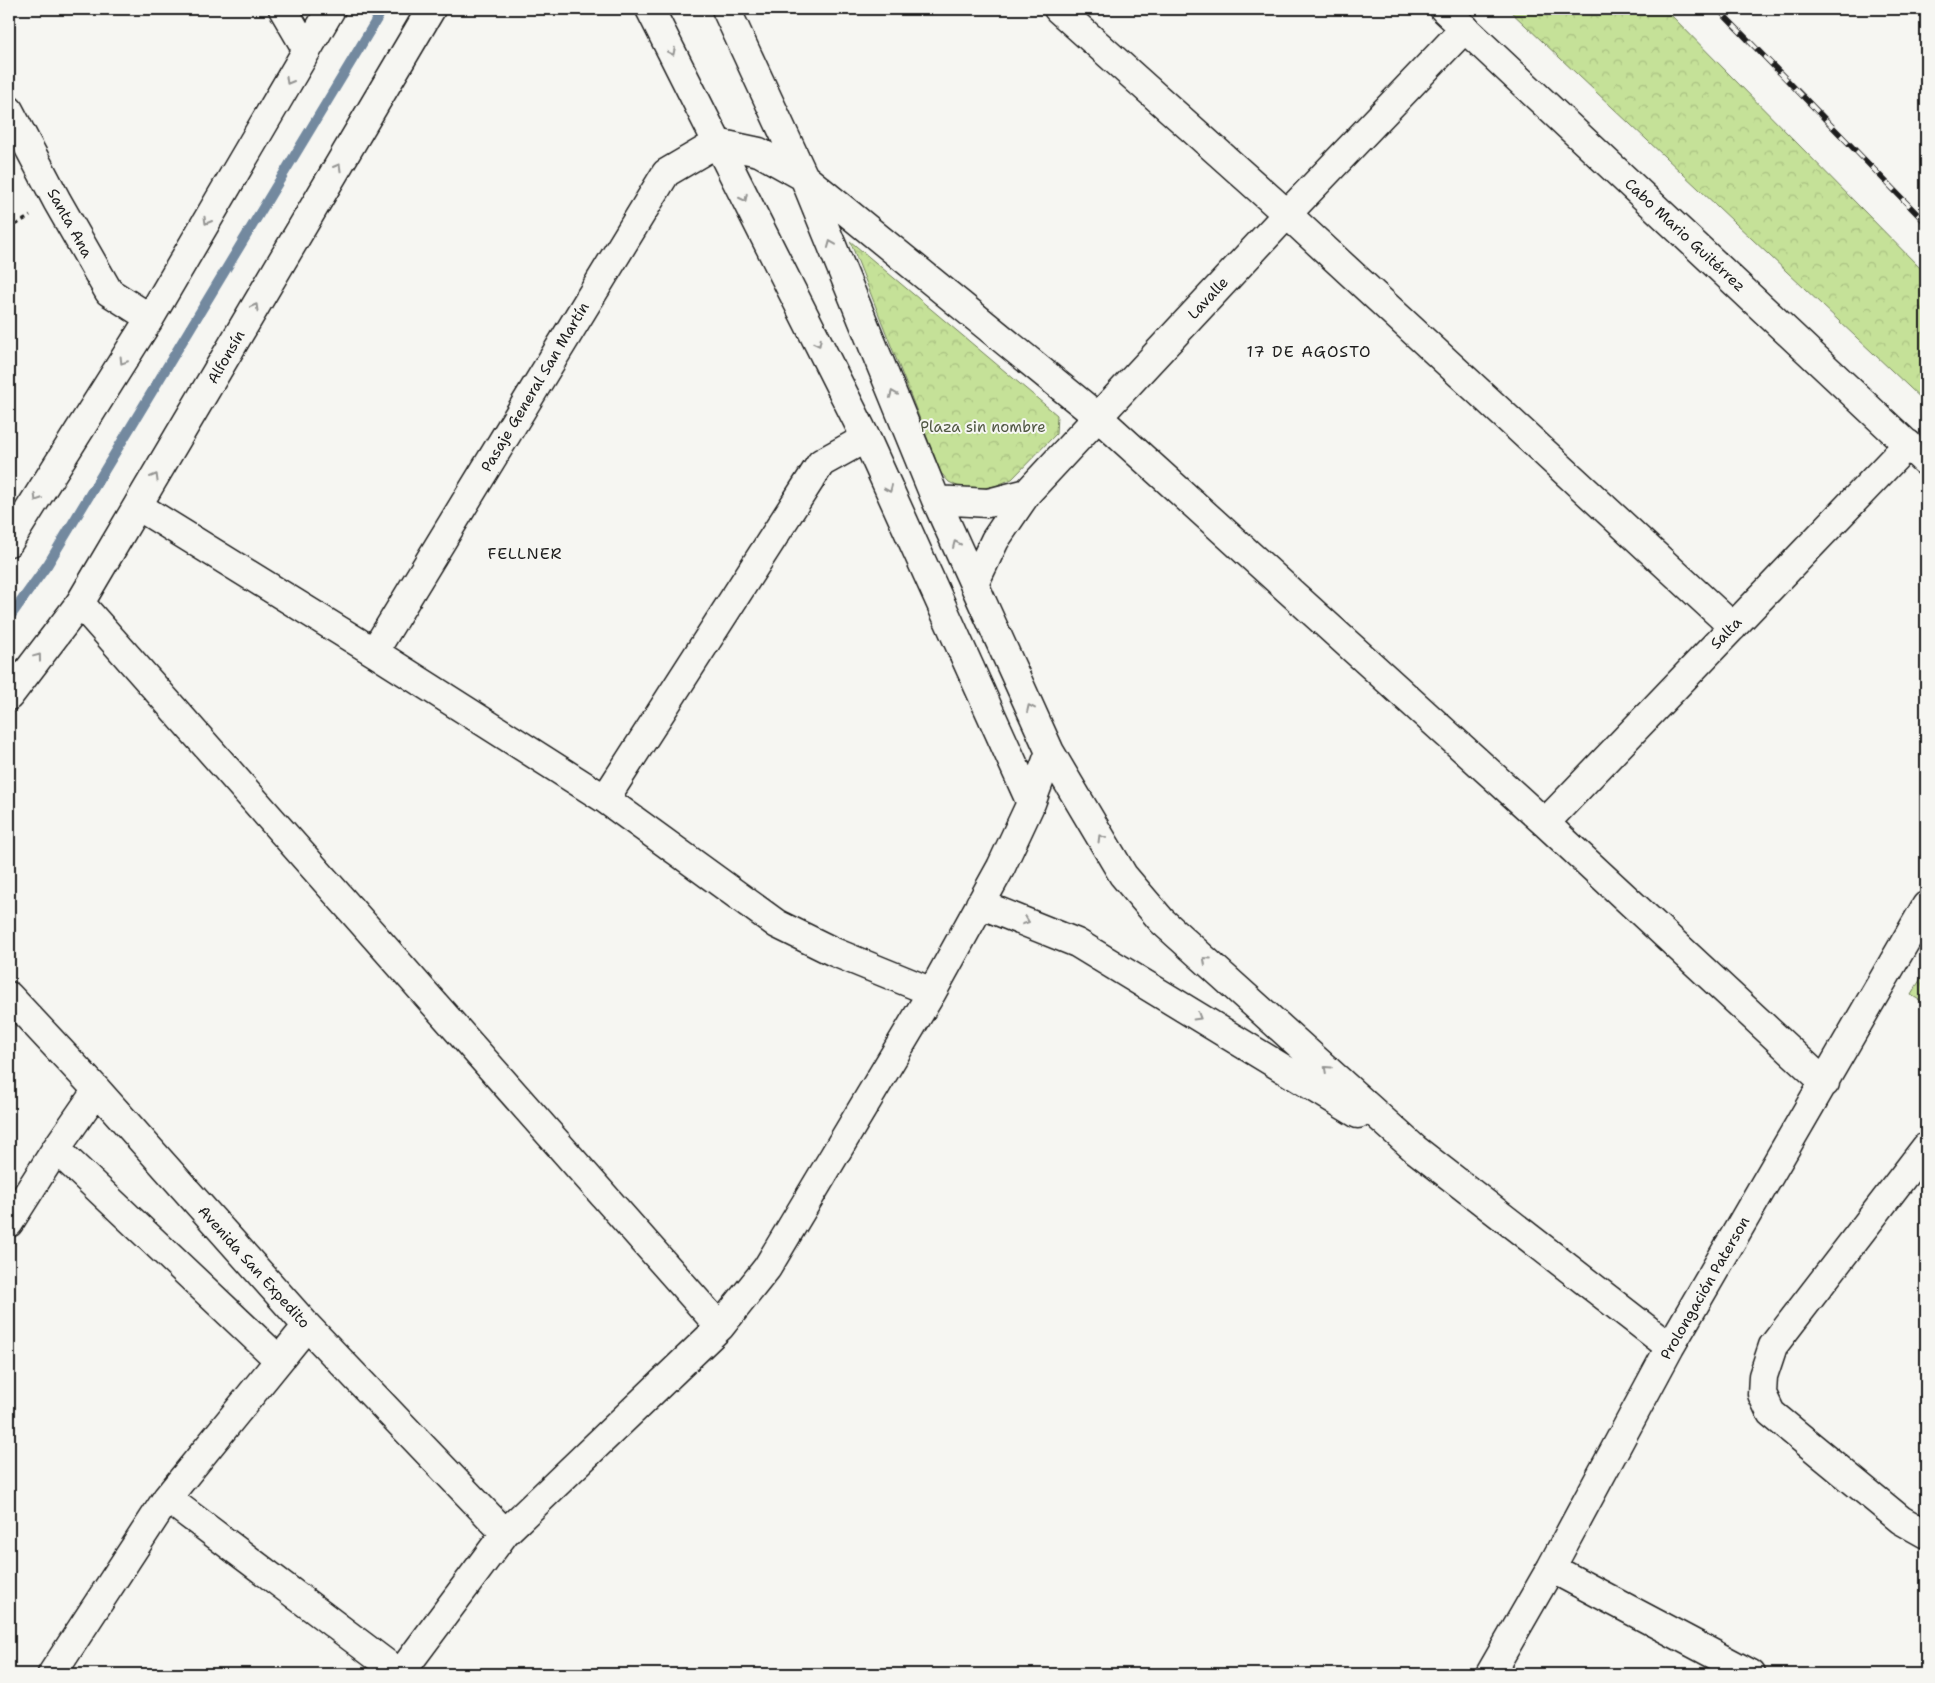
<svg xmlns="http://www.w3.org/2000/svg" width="1935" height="1683" font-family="'Shantell Sans',sans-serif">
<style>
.park{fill:url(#park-crowns);stroke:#707e5a}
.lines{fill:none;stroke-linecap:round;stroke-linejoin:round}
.stream{stroke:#73899f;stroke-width:10}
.minor-casing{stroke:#1c1c1c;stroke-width:31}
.path{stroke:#1c1c1c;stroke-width:3;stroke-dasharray:4 4;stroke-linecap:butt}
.minor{stroke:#f6f6f2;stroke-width:28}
.rail-casing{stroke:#1c1c1c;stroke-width:5.5}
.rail{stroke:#f6f6f2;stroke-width:4;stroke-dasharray:11;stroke-linecap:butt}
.oneway{stroke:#949492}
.labels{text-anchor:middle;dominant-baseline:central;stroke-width:4;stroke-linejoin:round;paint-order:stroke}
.street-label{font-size:15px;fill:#1c1c1c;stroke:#f6f6f2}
.park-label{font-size:15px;fill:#4f5741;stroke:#f6f6f2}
.neighbourhood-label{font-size:16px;letter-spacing:1px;fill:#1c1c1c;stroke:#f6f6f2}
</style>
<defs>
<pattern id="park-crowns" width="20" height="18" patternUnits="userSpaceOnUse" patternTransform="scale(1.25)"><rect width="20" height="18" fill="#c5e198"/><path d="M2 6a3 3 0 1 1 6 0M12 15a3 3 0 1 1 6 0" fill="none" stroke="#a9c082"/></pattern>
</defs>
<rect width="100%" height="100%" fill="#f6f6f2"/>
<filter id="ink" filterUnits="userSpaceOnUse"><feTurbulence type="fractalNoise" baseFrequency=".02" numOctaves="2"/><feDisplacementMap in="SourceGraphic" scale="10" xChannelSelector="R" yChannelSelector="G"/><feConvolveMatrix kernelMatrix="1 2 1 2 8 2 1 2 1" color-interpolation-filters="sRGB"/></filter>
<g filter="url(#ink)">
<path class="park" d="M1508 9H1665L1926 274V403Z
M850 241 1057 415 1056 434 1012 479 995 486 972 490 961 488 949 482 941 473Z
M1926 970V1004L1911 995Z"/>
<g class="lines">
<path class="stream" d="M9 618 48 564 383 9"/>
<defs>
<path id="minor" d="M283 9 307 50
M650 9 866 438 1031 803
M726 9 804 177 936 500 1050 752 1123 875 1162 921 1415 1149 1670 1347
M1058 9 1287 214 1733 627
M1444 9 1926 462
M9 110 57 201 109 292 150 318
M936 500 988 503 1027 493
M138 506 374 652 605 799 777 924 834 952 932 992
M9 542 150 318 331 9
M974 584 995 540 1027 493 1287 214 1465 28
M80 603 720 1327
M374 652 666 173 717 143 759 152 804 177 1098 417 1545 823 1825 1083
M9 696 80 603 431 9
M605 799 821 463 866 438
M1545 823 1908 444
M980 904 1077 943 1358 1114
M9 996 97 1090 307 1326 505 1533
M1926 1147 1773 1346 1763 1376 1762 1394 1771 1413 1901 1520 1926 1534
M56 1149 279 1360
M9 1223 56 1149 97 1090
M167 1498 400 1674
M1551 1568 1751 1674
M52 1674 167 1498 307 1326
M400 1674 505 1533 720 1327 767 1268 932 992 1001 867 1031 803 1050 752
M1490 1674 1551 1568 1670 1347 1926 906"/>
</defs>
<use href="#minor" class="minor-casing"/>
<path class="path" d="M9 229 30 216"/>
<use href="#minor" class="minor"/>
<defs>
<path id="rail" d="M1718 9 1926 223"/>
</defs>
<use href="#rail" class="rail-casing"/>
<use href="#rail" class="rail"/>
</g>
<defs><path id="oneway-chevron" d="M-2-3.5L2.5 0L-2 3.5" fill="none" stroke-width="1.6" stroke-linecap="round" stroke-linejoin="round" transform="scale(1.25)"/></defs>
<g class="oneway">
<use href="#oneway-chevron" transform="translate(672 52) rotate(64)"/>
<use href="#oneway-chevron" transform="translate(289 81) rotate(120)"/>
<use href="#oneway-chevron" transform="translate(338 167) rotate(-60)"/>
<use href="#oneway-chevron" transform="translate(744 198) rotate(63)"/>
<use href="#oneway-chevron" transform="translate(207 221) rotate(120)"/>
<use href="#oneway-chevron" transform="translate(831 244) rotate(-112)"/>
<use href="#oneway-chevron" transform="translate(255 307) rotate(-60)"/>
<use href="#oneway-chevron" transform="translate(818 343) rotate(63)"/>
<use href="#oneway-chevron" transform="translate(123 361) rotate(122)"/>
<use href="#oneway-chevron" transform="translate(893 394) rotate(-112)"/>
<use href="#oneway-chevron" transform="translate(155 477) rotate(-60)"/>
<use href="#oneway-chevron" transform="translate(889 489) rotate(66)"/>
<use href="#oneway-chevron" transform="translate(37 498) rotate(122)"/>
<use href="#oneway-chevron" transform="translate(956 544) rotate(-114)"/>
<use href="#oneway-chevron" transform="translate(38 657) rotate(-53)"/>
<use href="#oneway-chevron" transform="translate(1030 708) rotate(-115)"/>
<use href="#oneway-chevron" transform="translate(1101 838) rotate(-121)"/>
<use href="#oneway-chevron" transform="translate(1026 921) rotate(21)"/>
<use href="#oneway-chevron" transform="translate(1206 960) rotate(-138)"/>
<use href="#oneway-chevron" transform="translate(1198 1017) rotate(31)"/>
<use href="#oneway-chevron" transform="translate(1327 1069) rotate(-138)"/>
</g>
</g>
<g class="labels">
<g class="street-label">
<text transform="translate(70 223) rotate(61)">Santa Ana</text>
<text transform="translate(1685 235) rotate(43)">Cabo Mario Guitérrez</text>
<text transform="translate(1208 298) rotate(-47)">Lavalle</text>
<text transform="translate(226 357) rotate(-60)">Alfonsín</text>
<text transform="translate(535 387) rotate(-59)">Pasaje General San Martín</text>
<text transform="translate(1726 633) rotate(-46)">Salta</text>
<text transform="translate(254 1267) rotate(48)">Avenida San Expedito</text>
<text transform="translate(1705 1288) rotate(-60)">Prolongación Paterson</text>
</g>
<g class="park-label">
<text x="983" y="427">Plaza sin nombre</text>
</g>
<g class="neighbourhood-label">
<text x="1309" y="351">17 DE AGOSTO</text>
<text x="525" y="553">FELLNER</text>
</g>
</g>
<rect width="1935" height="1683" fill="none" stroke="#f6f6f2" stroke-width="30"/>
<rect x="15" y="15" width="1905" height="1653" fill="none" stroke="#1c1c1c" stroke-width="2" filter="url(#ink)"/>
</svg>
